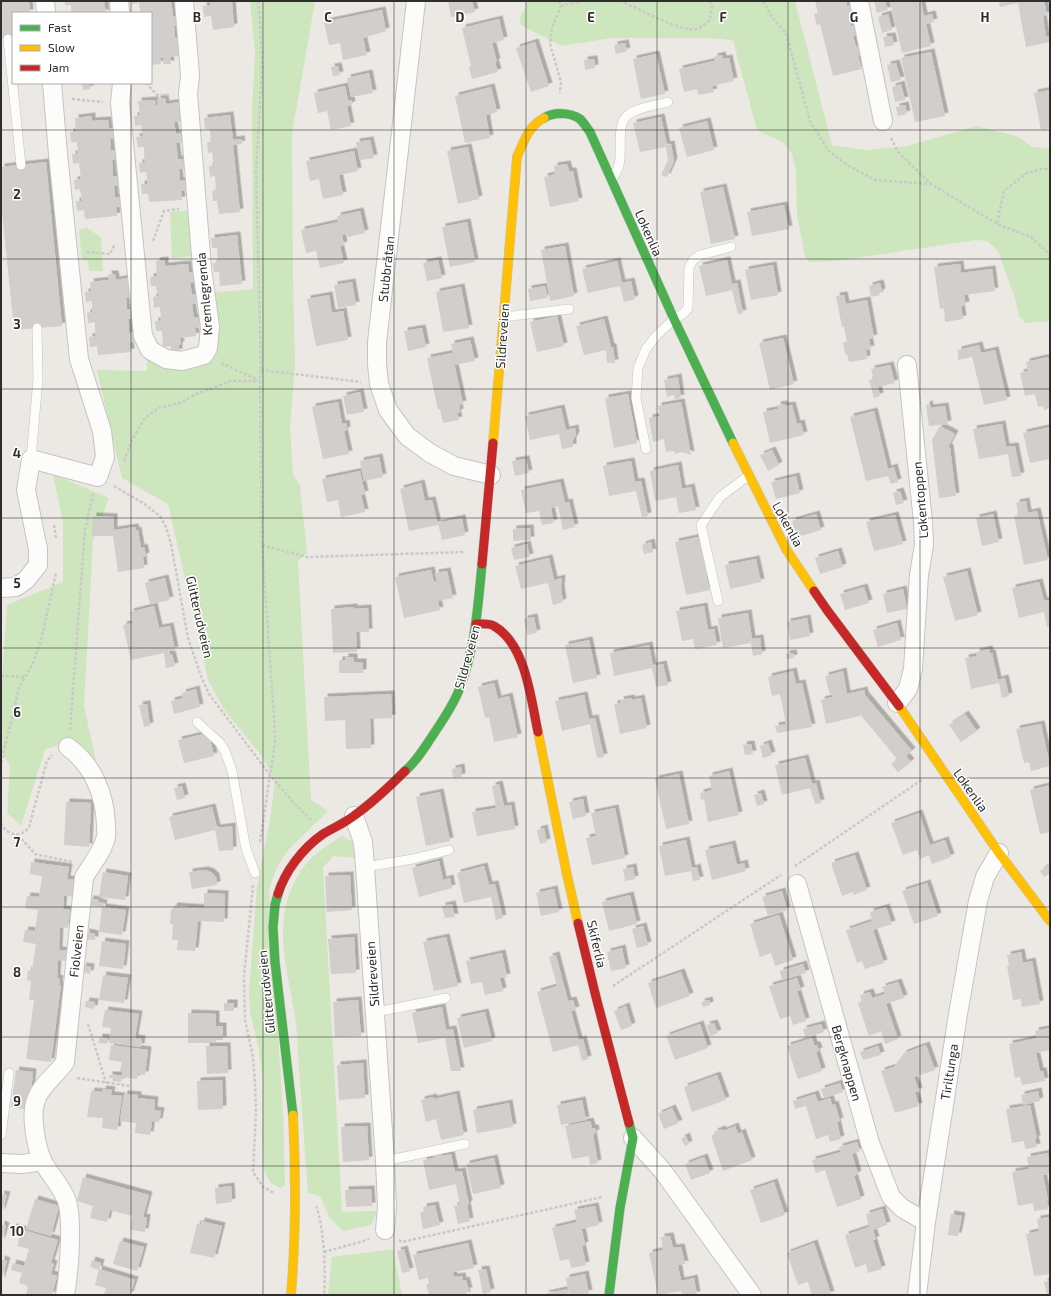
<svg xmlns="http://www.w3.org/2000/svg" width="1051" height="1296" font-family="'Exo 2',sans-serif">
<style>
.green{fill:#cee6be}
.building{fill:#d1cecb;filter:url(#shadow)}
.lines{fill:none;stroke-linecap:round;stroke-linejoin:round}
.lane-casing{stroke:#c5c4c5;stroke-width:10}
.street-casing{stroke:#c5c4c5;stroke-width:20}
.fast-casing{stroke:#c5c4c5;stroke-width:10}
.slow-casing{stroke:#c5c4c5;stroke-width:10}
.jam-casing{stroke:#c5c4c5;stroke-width:10}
.path{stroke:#c9c9c8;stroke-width:2.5;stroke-dasharray:3 2;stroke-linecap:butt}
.lane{stroke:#fcfcfb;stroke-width:9}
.street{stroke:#fcfcfb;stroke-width:18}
.fast{stroke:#4caf50;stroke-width:9}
.slow{stroke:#ffc107;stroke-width:9}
.jam{stroke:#c62828;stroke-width:9}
.grid{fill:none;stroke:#2e2e2e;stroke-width:1;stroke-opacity:0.55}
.labels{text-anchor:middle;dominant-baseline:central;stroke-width:3;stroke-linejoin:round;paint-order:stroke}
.street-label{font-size:13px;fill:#2e2e2e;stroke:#fff}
.grid-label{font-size:13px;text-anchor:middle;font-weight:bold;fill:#2e2e2e;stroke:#fff;stroke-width:3;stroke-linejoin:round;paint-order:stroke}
</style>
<defs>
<filter id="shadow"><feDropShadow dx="3.5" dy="-3.5" stdDeviation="0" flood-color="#0004"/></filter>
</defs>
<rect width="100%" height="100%" fill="#ece8e4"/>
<path class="green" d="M250 1H315L292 134 293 280 295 362 290 428 293 474 300 486 307 553 298 561 311 800 328 811 289 849 277 867 269 889 283 1113 285 1185 280 1188 271 1183 264 1171 262 1139 263 1079 258 1045 250 1012 249 991 257 888 271 814 275 779 260 754 225 711 208 680 168 504 122 478 97 370 147 371V357C163 372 187 367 206 364L217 346 210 293 253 289 252 107 255 53Z
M526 1H795L832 145 866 150 907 146 977 126 1019 137 1032 147 1050 149V321L1026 323 1019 316 1016 301 998 251 987 241 976 240 836 261 810 262 805 257 797 214 796 172 792 154 783 142 757 130 733 41 724 39 703 38H612L561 46 521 25 520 17 526 7Z
M190 210 195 256 172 258 170 212Z
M84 228H87L101 237 103 271H89L88 261 82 260 79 230Z
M53 474 109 498 93 540 84 706 96 761 68 743 45 749 21 826 7 813 10 766 1 751V695L7 605 63 582V523Z
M342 836 353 842 355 858 334 856 323 867 342 1212 377 1211 371 1225 343 1231 330 1218 320 1196 308 1193C305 1156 303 1119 300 1081 298 1062 298 1043 296 1024 291 982 274 937 289 895 300 864 315 853 342 836Z
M393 1249 402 1295H328L332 1257Z"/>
<path class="building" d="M1 1H29L30 13H13V38L1 39Z
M65 1H104L106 13H71V5H65Z
M132 1H171L173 16H178L179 26H174L175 37H181L183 56 170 57 171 64H163V58H160L161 64 151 65V13H140L139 3 132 4Z
M210 1H232L234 27 213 30 211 16 204 17 203 6 210 5Z
M448 1H472L475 12 451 17Z
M815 1H846L847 6 852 5 855 14 849 15 851 26 857 25 859 34 853 36 856 47 862 45 864 55 858 56 862 69 833 76 820 24 817 25 814 14 818 13Z
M874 1H885L888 10 877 13Z
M890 1H921L924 16 932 14 934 22 926 24 931 46 902 53Z
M999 1H1044L1047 15 1043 16 1046 37 1050 36V42L1026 47 1018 3 1000 7Z
M382 10 386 31 363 38 367 55 343 60 340 43 329 45 324 22Z
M888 14 892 30 882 33 878 17Z
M499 19 504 40 492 43 497 62H495L498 72 472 79 469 67 471 66 462 28Z
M892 36 894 45 885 47 883 37Z
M535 42 549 86 531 92 516 48Z
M625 43 627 51 616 54 614 45Z
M931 52 945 116 915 122 901 58Z
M656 54 665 94 641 99 633 59Z
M722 55 723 59 729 58 734 81 712 86 714 92 698 95 697 89 684 92 679 69 714 61V57Z
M594 59 595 68 585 70 584 60Z
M896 63 901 80 891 82 887 65Z
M338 66 340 75 333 76 331 67Z
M369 73 373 93 351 97 347 78Z
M82 83H89L90 89 83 90Z
M901 84 905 100 895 102 892 87Z
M345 86 348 100H351L352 104 347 107 351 126 331 130 327 111 318 113 314 93Z
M491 87 497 112 486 115 490 138 465 143 455 96Z
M1050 90V128L1041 130 1034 93Z
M165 98 166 104 179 102 181 121 174 122 176 134 181 133 182 143H176L178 159H183L184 169H179L180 181 185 180 186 190 181 191 182 200 149 202 148 194H142L141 184H147V178L146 172 140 173 139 163H145L144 154V147H138L136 137 143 136 141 125 135 126 134 116 140 115 138 101 155 100 156 105H158L157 99Z
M905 105 907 114 898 116 896 107Z
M230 115 233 140 241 139 242 144 233 145 240 212 219 214 217 201H213L212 191 216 190 215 176 210 177 209 166H214L212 152 208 153 207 142H211L210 129H205L204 118Z
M92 116V121L108 120 109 129 114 128 115 138 110 139 111 150H116L117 159 112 160 113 176H118L119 185 114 186 115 197H120L121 207H116L117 216 85 219 84 210 77 211 76 201H82L80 189 75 190 74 180 81 179 79 163 73 164 72 154H78L77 142H71L70 132H76L75 118Z
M661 117 667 145 671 144 674 161 667 177 661 175 668 160 666 147 640 152 633 123Z
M707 121 714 150 687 157 679 128Z
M370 140 374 158 360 160 356 142Z
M468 147 479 199 458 204 447 151Z
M354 151 358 171 339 175 343 195 323 199 319 179 310 181 306 161Z
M46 162 62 326 14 330 1 202V167Z
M567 164 569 171H573L579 201 550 207 544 177 555 174 554 166Z
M723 187 735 239 711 244 700 192Z
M784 205 789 229 752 236 747 212Z
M360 211 365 233 348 237 347 234 342 235 344 245 340 246 344 263 320 268 316 251 306 253 301 230 338 222 337 216Z
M467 222 475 262 450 267 442 227Z
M237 235 242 284 220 286 219 272H214L213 263 218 262 217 248H212L211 238Z
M565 246 574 296 550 301 541 250Z
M165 260V266L188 264 189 273 195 272 196 282 190 283 192 294H197L198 303 192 304 194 318 199 317 200 327 195 328 196 336 180 338 181 345H179V352L171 353V346L163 347 162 331H156L155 321H161L160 307 154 308 153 297 159 296 158 292H157L156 286H151L150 277 157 276 156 261Z
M438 260 442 278 427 281 423 263Z
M727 260 732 284 737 283 743 313 738 314 732 290 706 296 699 266Z
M617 261 622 283 631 281 635 299 624 302 620 286 588 293 582 269Z
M960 264 961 273 992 269 995 291 964 295 966 305 961 306 963 319 945 322 944 308 940 309 934 267Z
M773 265 778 295 751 300 745 270Z
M108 274H115L116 280 128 278 130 297 126 298 127 309H131L132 319H128L129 333 134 332 135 342 130 343 131 352 98 355 97 346 90 347 89 337 96 336 95 330V322L88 323 87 313 92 312V301L86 302 85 292 91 291 90 282 109 280Z
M352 282 356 305 338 308 334 285Z
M880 283 882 292 879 293 880 295 871 297 869 286Z
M545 286 548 298 530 301 528 289Z
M461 287 469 328 443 332 436 292Z
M329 295 332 313 343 311 348 340 316 346 307 299Z
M844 295 846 304 867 300 874 338 869 339 871 349 866 350 867 359 849 362 847 354H845L843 342H847L844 327H842L836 296Z
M557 316 564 346 537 352 530 322Z
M604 319 611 347H613L615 363H607L606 350 584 355 576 326Z
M422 328 426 347 408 351 404 331Z
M783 338 794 384 770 390 759 343Z
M470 340 475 361 455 365 451 344Z
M979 345 981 353 995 350 1007 400 984 405 972 357 958 360V350Z
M452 353 463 404 459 405 460 412 457 413 459 420 443 423 440 409 438 410 427 358Z
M1048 357 1050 366V408L1044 410 1043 406 1038 407 1035 394 1025 396 1020 373 1028 371 1026 362Z
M890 365 895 383 878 387 880 396 874 398 869 380 874 379 871 369Z
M678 377 681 398 675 399 674 395 667 397 664 380Z
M360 392 364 412 347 415 343 396Z
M628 394 637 443 614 448 605 398Z
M338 402 342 424 346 423 347 430 344 431 349 454 323 459 312 407Z
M681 402 683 412 691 455 682 452 675 454 674 451 666 452 664 439 653 442 649 418 660 416 658 406Z
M784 404 785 406 792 405 797 424 801 423 804 435 770 443 763 412 778 409 777 405Z
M929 404 930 408 945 406 948 424 929 426 926 405Z
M561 408 566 430 575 428 576 435 573 440V447L562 449 559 434 530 440 525 416Z
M874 411 888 469 894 467 898 482 891 484 888 476 866 481 850 417Z
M1002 424 1006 447 1015 446 1021 476 1012 477 1008 454 979 459 973 429Z
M940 426 955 434 948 447 950 448 956 496 939 498 932 440Z
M1050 427V459L1030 463 1023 433Z
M772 450 779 465 768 471 760 455Z
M379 457 383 477 364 481 360 461Z
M526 459 529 473 515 476 512 461Z
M631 461 635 482 641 481 648 516 642 517 636 491 609 496 603 466Z
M678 465 682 489 691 487 696 510 679 513 676 497 655 501 650 471Z
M360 471 365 494 361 495 365 512 341 517 338 500 327 502 322 479Z
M796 476 800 493 776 499 771 482Z
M560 482 565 503 569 502 575 527 563 530 558 506 551 508 554 523 542 525 539 511 526 513 521 490Z
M421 483 425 501 432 500 438 525 409 531 400 489Z
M900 491 904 503 896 505 893 493Z
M1026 501 1028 513 1037 511 1048 560 1024 565 1014 516 1019 515 1016 503Z
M816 514 821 530 797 537 792 521Z
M993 514 999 542 982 546 976 518Z
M895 515 903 544 874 551 866 522Z
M93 516 114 517V530L135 527 136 531 138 530 141 548 144 547 146 556 143 557 144 568 118 572 113 536H92Z
M462 518 465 535 442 540 438 523Z
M530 528 531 540 513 541V529Z
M698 537 708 575H706L710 590 686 595 675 542Z
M651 542 653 552 644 554 642 545Z
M527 544 530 557 514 560 511 548Z
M838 551 843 567 820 574 815 558Z
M549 558 554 580 562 578 561 588 563 602 553 605 548 583 521 589 515 566Z
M756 559 761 582 730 589 725 565Z
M431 570 434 582 437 581 435 573 447 571 453 598 438 601 440 610 404 618 395 577Z
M967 571 978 615 955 621 943 577Z
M165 578 170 600 150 604 145 583Z
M1039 582 1044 601 1050 600V626L1047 627 1044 612 1019 618 1012 588Z
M864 587 869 603 845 610 840 594Z
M903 589 907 609 887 613 883 594Z
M154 606 159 628 170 626 175 650 170 651V655L172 654 175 666 166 668 164 653 131 660 123 625 133 623 130 612Z
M704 606 708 630 714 629 717 645 695 649 693 639 682 641 676 611Z
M354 607V609L368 608 369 632H356L357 652 333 653 331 609Z
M748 613 752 639 760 638 762 654 753 656 751 643 723 648 718 618Z
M534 617 537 633 527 635 524 619Z
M807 618 810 636 790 640 787 622Z
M897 623 901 640 878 647 873 630Z
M589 640 597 678 573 683 565 645Z
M649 645 653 666 663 664 668 685 656 687 652 668 614 676 610 653Z
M989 649 990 653H992L998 680 1005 678 1009 696 1002 698 999 683 971 689 965 658 977 656 976 652Z
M793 653 794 658 787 659 786 654Z
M345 657H354V662H363V673H339V660H345Z
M793 671 796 684 802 683 812 727 777 733 775 726 786 724 780 694 772 696 768 677Z
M843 671 847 694 864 690 865 695 912 751 906 756 911 762 898 772 891 764 897 759 860 714V716L826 724 821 700 832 697V694L830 695 825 676Z
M494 683 498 699 509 696 518 737 494 742 489 717 485 718 478 687Z
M196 689 200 707 174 714 171 701 183 698 182 693Z
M391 694 392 718 370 719 371 748 346 749 345 720 325 721 324 697Z
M584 695 589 719 595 718 604 757 597 758 590 724 562 731 555 701Z
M631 698 632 700 641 698 647 728 620 734 614 704 621 703 620 700Z
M147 704 150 726 144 727 139 705Z
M965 714 977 731 961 742 949 725Z
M1041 724 1050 766 1031 771 1029 762 1024 763 1016 729Z
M204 734V736L209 735 214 756 184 763 178 740Z
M768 743 772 755 763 758 760 746Z
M751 744 753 754 745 755 743 745Z
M805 758 812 784 816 783 821 803 815 804 810 788 782 795 775 765Z
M461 767 462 777 453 778 452 769Z
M729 771 739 815 708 822 704 799 701 800 700 793 712 790 709 776Z
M679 774 689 824 666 829 655 779Z
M499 784 504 806 511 805 515 829 477 836 472 812 496 808 492 786Z
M1050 785V832L1040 834 1030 790Z
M182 786 185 798 177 800 174 788Z
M440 792 450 841 426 846 416 797Z
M761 793 764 804 757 806 754 795Z
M583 799 586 816 573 819 569 802Z
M66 802 91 803 89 847 64 845Z
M212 807 217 828 232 826 233 850 219 851 215 830 175 840 169 817Z
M615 808 625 858 592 865 586 838 596 836 591 813Z
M919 813 930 845 945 840 951 857 932 864 929 855 920 859 917 850 903 855 891 823Z
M544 828 547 842 540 844 537 830Z
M686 840 692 869 697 867 700 880 693 881 691 871 665 876 659 846Z
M732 844 737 865 744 863 746 871 712 880 705 850Z
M855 855 867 890 853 895V892L842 896 831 863Z
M439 861 443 880 450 878 452 888 419 897 412 868Z
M31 862 69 867 67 879 75 880 73 897 64 895 63 909 70 910 68 928 60 927 59 950 68 951 67 961 58 960 57 978 60 979 59 985H61L51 1062 26 1059 34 1000H29L31 981 27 980 28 970 32 971 36 944 23 942 25 930 35 931 38 910 25 908 27 896 39 897 42 876 30 874Z
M1050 864V873L1044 877 1040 871Z
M484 866 489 885 495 884 503 918 496 920 491 897 464 903 457 873Z
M633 867 635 879 625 881 623 869Z
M205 870 211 872 216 877 217 885 192 889 189 872Z
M103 872 128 876 125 900 99 897Z
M350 875 352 910 327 912 325 876Z
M927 883 938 916 914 924 902 891Z
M554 889 559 912 541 916 536 893Z
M782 891 787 910 768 916 762 897Z
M204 893 225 894 224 922 198 921 195 951 177 950 178 940H172L173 924H170L171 909H173L174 906 204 908Z
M630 895 637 924 609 931 602 902Z
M90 899 99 900 98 902 104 903 103 907 126 910 122 935 99 932 102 907 89 906Z
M452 904 455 917 445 918 442 906Z
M886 907 892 924 873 930 884 963 865 969 862 961 857 963 846 930 872 921 870 912Z
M779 915 793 960 775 966 771 953 760 957 750 924Z
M643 926 648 945 637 948 632 929Z
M86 932 95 934V940L86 939Z
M354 937 356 973 331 974 328 939Z
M446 937 458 986 434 991 423 942Z
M102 941 126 944 123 969 99 966Z
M622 948 626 968 611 971 607 952Z
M1021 952 1023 963 1032 961 1040 1004 1022 1007 1021 999 1013 1000 1007 966 1009 965 1007 955Z
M502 953 507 977 500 978 503 991 485 995 482 982 471 984 466 961Z
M556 955 568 1001 573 1000 576 1010 571 1011 579 1040 583 1039 588 1059 582 1061 578 1045 553 1052 537 992 557 986 549 957Z
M803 964 806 973 782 980 780 971Z
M83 966 91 967 90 974 82 972Z
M681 972 690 996 656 1008 648 983Z
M103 975 128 978 124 1003 99 1000Z
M797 978 801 990 797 991 806 1021 793 1025 790 1016 780 1019 769 986Z
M898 982 904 998 886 1004 898 1039 885 1044 881 1031 869 1036 858 1003 862 1001 860 995 870 992 872 998 885 994 882 987Z
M358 1000 361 1036 335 1037 333 1002Z
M709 1000 710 1005 703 1007 701 1002Z
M86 1001 95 1002 94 1009 85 1007Z
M224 1003H234V1011H224Z
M626 1006 632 1026 621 1030 614 1011Z
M442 1007 446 1030 453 1029 461 1071H451L445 1038 418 1043 412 1013Z
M105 1010 139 1014 135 1038 142 1039 141 1047 109 1043 111 1028 102 1027Z
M485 1012 492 1041 464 1048 457 1018Z
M188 1013 216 1014V1026H223V1040H216V1043H188Z
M714 1023 718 1033 710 1036 706 1025Z
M700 1024 708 1048 675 1060 666 1036Z
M821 1024 824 1032 806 1038 803 1029Z
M1050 1028V1050L1036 1053 1040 1071H1043L1045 1081 1022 1085 1020 1077 1015 1078 1009 1044 1037 1038 1035 1031Z
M99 1037 108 1038 107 1044 99 1043Z
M812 1038 814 1045H817L819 1051 816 1052 822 1071 798 1079 787 1046Z
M111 1045 148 1050 145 1075 138 1074 137 1079 122 1077 121 1082 112 1081 113 1078H109V1075H122V1071H120L122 1062 109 1060Z
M926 1045 935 1070 914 1077 919 1091 915 1092 919 1106 895 1113 881 1071 894 1067 904 1053Z
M206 1046H227L228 1073 207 1074Z
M878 1046 881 1055 863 1060 860 1052Z
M363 1063 365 1098 339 1100 337 1065Z
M16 1070 33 1072 29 1110 11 1107Z
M717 1075 726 1100 692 1112 684 1087Z
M222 1080 223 1109 198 1110 197 1081Z
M840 1083 843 1092 824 1098 821 1089Z
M103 1089 112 1090 111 1095 122 1096 117 1130 102 1128 103 1118 87 1117 91 1091 102 1092Z
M1038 1091 1040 1101 1023 1105 1021 1095Z
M124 1094 138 1095V1098L155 1100 154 1110 161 1111 159 1122 152 1121 150 1135 135 1133 136 1123 120 1121Z
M456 1094 464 1135 441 1140 436 1119 426 1122 421 1100 433 1097 434 1099Z
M815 1094 818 1102 830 1098 832 1105 835 1104 840 1121 837 1122 841 1139 830 1142 828 1135 816 1139 806 1106 795 1109 793 1101Z
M582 1100 586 1120 561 1125 557 1105Z
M509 1103 513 1127 477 1133 473 1110Z
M1030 1105 1037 1139H1035L1037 1147 1025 1149 1024 1141 1012 1143 1006 1109Z
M672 1108 679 1123 664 1129 658 1114Z
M590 1121 592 1128H595L596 1133 593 1134 598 1163 590 1165 589 1156 572 1159 565 1126Z
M367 1126 369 1160 343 1162 341 1127Z
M735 1126 738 1134 742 1132 752 1160 723 1171 711 1135 715 1134 714 1132 722 1129 723 1131Z
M686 1136 689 1144 685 1146 681 1139Z
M857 1142 860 1151 852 1154 858 1174 854 1176 861 1199 837 1207 825 1170 816 1173 812 1160 841 1152 839 1147Z
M1048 1153 1050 1174 1043 1175 1048 1200H1047L1048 1209 1034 1211 1033 1203 1018 1206 1012 1172 1029 1169 1027 1157Z
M441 1154 442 1156 451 1154 455 1172 462 1171 469 1204 467 1205 470 1221 458 1224 454 1206 460 1205 456 1184 429 1190 423 1160 434 1158 433 1156Z
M704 1157 710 1173 691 1180 685 1164Z
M494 1158 501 1188 473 1194 466 1164Z
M83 1177 149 1195 143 1217 147 1218 145 1232 130 1230 132 1216 110 1210 107 1222 90 1218 93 1206 77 1201Z
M774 1182 785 1215 761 1223 750 1190Z
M231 1186 232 1202 216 1204 215 1188Z
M371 1189 372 1206 346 1207 345 1190Z
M1 1194 7 1195 1 1214Z
M35 1199 59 1206 51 1236 26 1229Z
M435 1205 440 1225 423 1229 420 1212H424L423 1207Z
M595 1206 599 1225 578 1230H582L585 1245 582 1246 586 1265 571 1268 569 1259 560 1261 552 1228 577 1222 574 1210Z
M882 1209 887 1225 873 1230 876 1240H873L882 1269 868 1273 866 1264 855 1268 845 1235 869 1227 866 1214Z
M951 1214 962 1216 958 1236 948 1235Z
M1050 1217V1274L1034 1276 1026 1234 1039 1231 1037 1219Z
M201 1221 222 1226 214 1258 190 1253 197 1224H201Z
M1 1224 6 1226 1 1243Z
M13 1227 58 1240 51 1263 54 1264 51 1274 57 1276 52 1295H26L28 1286 19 1283 22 1273 11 1270 13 1263 24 1266 29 1249 17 1246 20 1236 11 1233Z
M670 1236 673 1248 681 1247 685 1264 678 1265 681 1281 694 1278 697 1295H682L681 1291 658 1295 649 1253 663 1250 661 1237Z
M120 1241 144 1247 137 1271 113 1264Z
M468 1243 474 1268 453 1272 454 1277 462 1276 463 1281 466 1280 469 1291H466L467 1295H429L426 1284H429L428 1278 419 1280 413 1255Z
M814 1243 831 1294 829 1295H812L808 1282 798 1285 787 1253Z
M404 1249 410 1271 402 1273 397 1251Z
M1 1259 7 1261 1 1282Z
M92 1260 101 1263 99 1270 90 1267Z
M99 1269 135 1280 130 1295H104L106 1288 95 1285Z
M486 1269 491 1292 483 1294 478 1270Z
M585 1274 589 1293 581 1295H569L566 1278Z
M1050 1281V1295H1047L1044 1282Z
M567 1289 568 1295H545V1294Z"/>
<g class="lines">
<defs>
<path id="lane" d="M8 39 21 165
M612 179C615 174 618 170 619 165 623 151 615 123 629 114 639 107 656 105 668 102
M504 317 569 309
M646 449 636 398 638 368 646 349 656 336 674 319 683 314 688 308 689 268 693 260 700 255 731 247
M31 459 38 379 37 328
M718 601 701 525 720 497 748 476
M197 722 220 743 225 751 232 771 246 849 255 873
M365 867 413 859 449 850
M375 1011 387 1010 446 998
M1 1135 9 1073
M385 1161 465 1144"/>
<path id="street" d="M45 1 46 13
M119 1 120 13
M416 1 377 342V364L379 384 388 410 407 436 430 453 454 466 491 475
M859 1 883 121
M122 83 120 103 143 336 150 350 166 359 182 361 204 355 208 348 210 327 202 268 188 94 190 75 184 1
M1 588 16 587 26 580 38 565V549L26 490 31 459 98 477 105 457 102 431 79 359 58 154 52 83
M897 703 908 689 913 669 919 575 924 545 923 522 907 365
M354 816 363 842 365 867 385 1161 387 1207 385 1230
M797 884 870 1143 891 1197 902 1208 926 1222
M633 1138 662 1170 752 1295
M1 1163 22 1164 43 1161
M65 1295C69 1274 73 1221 67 1201 62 1187 50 1175 43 1162 36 1147 30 1115 36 1100 41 1084 57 1075 65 1062L84 877C91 865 103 851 106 837 107 833 106 829 106 825 105 795 93 765 68 747
M917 1295 926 1222 958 1014 978 901 985 877 999 853"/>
<path id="fast" d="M544 118C554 112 570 112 580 119 584 123 587 128 590 132L674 319 733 443
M405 771C417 761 424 748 433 735 442 721 453 706 459 690 475 650 478 606 482 564
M278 894 275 905 273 927 275 962 293 1115
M609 1295 620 1208 633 1138 629 1123"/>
<path id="slow" d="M493 443 517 157C523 143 529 125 544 118
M733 443 786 549 814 591
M899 706 999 853 1050 921
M538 732 567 875 578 923
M291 1295C296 1235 296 1175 293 1115"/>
<path id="jam" d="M482 564 493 443
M814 591 827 610 899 706
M476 624C481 624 490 623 494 626 526 644 531 700 538 732
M278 894C285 871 303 848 323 834 333 828 345 823 355 815 373 802 389 787 405 771
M578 923 596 997 629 1123"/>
</defs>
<use href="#lane" class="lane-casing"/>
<use href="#street" class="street-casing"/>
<use href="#fast" class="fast-casing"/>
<use href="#slow" class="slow-casing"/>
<use href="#jam" class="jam-casing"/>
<path class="path" d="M258 1 260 20 262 67 256 172 261 370 260 381 262 545 274 718 275 742 260 843
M559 1 561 6 552 28 550 44 561 82 560 93
M620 1C639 8 679 32 697 29 701 28 706 23 710 20L712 8 710 1
M763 1 772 17 786 33 810 121 828 150 847 165 875 180 931 184
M561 6 582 1
M146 83 157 95H170
M72 99 103 102
M891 138 898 152 931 184 997 224 1031 237 1049 254 1050 257
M997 223 1004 191 1025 174 1040 169H1050
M153 241 164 211 179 209
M87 253 88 252 110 254 115 244
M221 363 258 380
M261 370 361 382
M124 461 132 440 145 418 158 408 180 403 196 394 231 381H260
M114 486 143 503 160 516 166 527 171 544 188 638 201 676 209 694 270 775 293 802 311 820
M54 525 56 538
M262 545 307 557 464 552
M1 676 26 677
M70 730 85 530 93 494
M1 763 19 688 33 663 41 640 56 573
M1 823C6 835 21 839 29 827L47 761 52 755
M18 835 35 854 72 862
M795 866 923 779
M253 885 244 977 245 1020 253 1057 255 1084 256 1112 253 1172 263 1187 274 1193
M613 986 781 875
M88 1024 106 1083
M77 1078 130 1086
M316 1206C324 1226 326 1273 324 1295
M399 1240 402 1242 602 1197
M324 1252 364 1241 369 1239"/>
<use href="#lane" class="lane"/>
<use href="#street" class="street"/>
<use href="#fast" class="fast"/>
<use href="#slow" class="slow"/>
<use href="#jam" class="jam"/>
</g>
<path class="grid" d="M131 1V13M263 1V1295M394 1V1295M526 1V1295M657 1V1295M788 1V1295M920 1V1295M131 83V1295M1 130H1050M1 259H1050M1 389H1050M1 518H1050M1 648H1050M1 778H1050M1 907H1050M1 1037H1050M1 1166H1050"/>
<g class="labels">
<g class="street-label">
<text transform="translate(649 233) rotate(66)">Løkenlia</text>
<text transform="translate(386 269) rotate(-84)">Stubbråtan</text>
<text transform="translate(204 294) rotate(-95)">Kremlegrenda</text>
<text transform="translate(502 336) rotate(-86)">Sildreveien</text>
<text transform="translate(920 500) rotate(-95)">Løkentoppen</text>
<text transform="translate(788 524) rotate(61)">Løkenlia</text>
<text transform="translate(200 617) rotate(77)">Glitterudveien</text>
<text transform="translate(467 657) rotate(-75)">Sildreveien</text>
<text transform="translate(971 790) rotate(55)">Løkenlia</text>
<text transform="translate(597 944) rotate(77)">Skiferlia</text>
<text transform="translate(76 951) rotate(-84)">Fiolveien</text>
<text transform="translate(372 974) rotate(-94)">Sildreveien</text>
<text transform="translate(266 992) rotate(-96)">Glitterudveien</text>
<text transform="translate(847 1063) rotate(74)">Bergknappen</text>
<text transform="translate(949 1072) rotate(-81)">Tiriltunga</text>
</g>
</g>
<g class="grid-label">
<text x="197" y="22">B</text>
<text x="328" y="22">C</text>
<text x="460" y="22">D</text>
<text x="591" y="22">E</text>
<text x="723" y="22">F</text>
<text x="854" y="22">G</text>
<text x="985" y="22">H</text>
<text x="17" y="199">2</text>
<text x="17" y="329">3</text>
<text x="17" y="458">4</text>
<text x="17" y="588">5</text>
<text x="17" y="717">6</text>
<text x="17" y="847">7</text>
<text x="17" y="977">8</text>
<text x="17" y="1106">9</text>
<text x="17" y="1236">10</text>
</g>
<rect width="1051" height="1296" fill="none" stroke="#2e2e2e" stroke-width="4"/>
<rect x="12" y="12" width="140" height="72" fill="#ffffff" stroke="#ababab"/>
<rect x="20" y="25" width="20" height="6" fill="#4caf50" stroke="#ababab"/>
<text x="48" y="32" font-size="12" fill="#2e2e2e">Fast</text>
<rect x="20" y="45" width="20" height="6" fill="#ffc107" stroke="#ababab"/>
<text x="48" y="52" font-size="12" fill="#2e2e2e">Slow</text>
<rect x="20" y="65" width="20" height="6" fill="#c62828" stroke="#ababab"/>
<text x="48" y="72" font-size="12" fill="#2e2e2e">Jam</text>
</svg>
